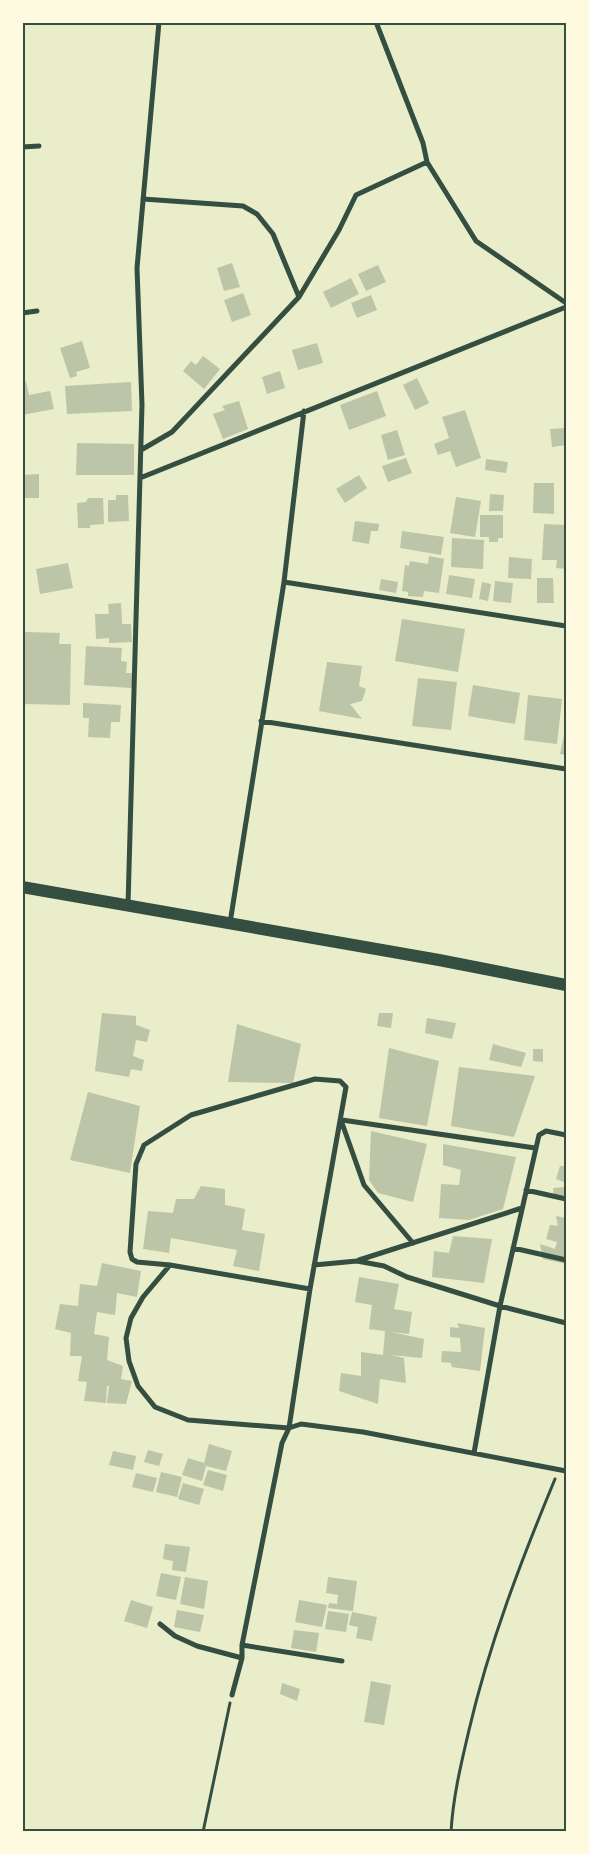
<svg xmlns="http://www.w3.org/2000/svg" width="589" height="1854" font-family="'Zilla Slab',serif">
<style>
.building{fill:#bcc5a7}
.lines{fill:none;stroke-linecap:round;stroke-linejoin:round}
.path{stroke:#344e41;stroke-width:3}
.minor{stroke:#344e41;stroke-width:5}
.primary{stroke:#344e41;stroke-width:12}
.neatline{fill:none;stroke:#344e41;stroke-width:2}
</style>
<rect width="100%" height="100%" fill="#e9edc9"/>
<path class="building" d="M232 263 240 287 224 291 217 268Z
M378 265 386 282 366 291 358 274Z
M351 278 359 294 331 308 323 292Z
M243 293 251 315 232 322 224 300Z
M371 295 377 310 357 318 351 303Z
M82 341 90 368 76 372 77 376 70 378 60 348Z
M317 343 323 363 298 370 292 350Z
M203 356 220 369 204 389 183 371 191 361 196 365Z
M280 371 285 388 267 394 262 377Z
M417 378 429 403 415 410 403 385Z
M26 381 29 395 50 391 54 409 22 415V382Z
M131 382 132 411 67 414 65 386Z
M377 391 386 416 349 430 340 405Z
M239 401 248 429 223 439 213 414 225 410 222 406Z
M465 410 481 458 456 467 450 451 438 455 434 444 449 438 442 417Z
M566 428V445L552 447 550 429Z
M397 430 405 455 388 460 381 435Z
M77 443 134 444V475H76Z
M406 458 412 473 388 482 382 466Z
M486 459 508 462 506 473 485 470Z
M39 474V498H22V475Z
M359 475 367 488 345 503 336 489Z
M534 483H554V514L533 513Z
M490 494 504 495 503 511H489Z
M116 495H128L129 521 108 522V500H116Z
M456 497 481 501 475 537 450 533Z
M88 498H103L104 524 90 525V528H78L77 503 86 502Z
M480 515H503V538H498V542H489V537H480Z
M355 521 379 524 378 531H371L369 544 352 541Z
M544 524 566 525V569L556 568 557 560H542Z
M402 531 444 537 441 555 400 548Z
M452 538 484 540 483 569 451 567Z
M429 556 444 559 439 593 424 591 423 597 408 596V592L402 591 405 565 409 566 410 561 428 564Z
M509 557 532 559 531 579 508 578Z
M68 563 73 588 40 594 36 569Z
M449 575 475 579 472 598 446 594Z
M537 578H553L554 603H537Z
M381 579 398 582 396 593 379 590Z
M495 581 513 583 511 603 493 601Z
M482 582 491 584 488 601 479 599Z
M121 603 122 624H131L132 642 109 643V638L96 639 95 614H109L108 604Z
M402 619 465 629 458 672 395 661Z
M25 632 60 633 59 644H71L70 705 23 704 22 657H24Z
M86 646 122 648 121 661 127 662 126 673H132V688L84 685Z
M327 662 362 666 359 686 366 689 362 701 350 704 362 719 319 711Z
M418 678 457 682 451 730 412 726Z
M473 685 520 693 515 724 468 716Z
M528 695 562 699 557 744 524 740Z
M83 703 121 705 120 722H111L110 738 88 737 89 718H83Z
M566 726V755L560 754Z
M102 1013 136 1016V1025L150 1030 147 1042 136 1040 133 1056 144 1060 142 1071 131 1069 129 1077 95 1071Z
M379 1013H393L391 1028 377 1026Z
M427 1018 456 1023 452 1039 425 1033Z
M237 1024 301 1044 293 1083 228 1082Z
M493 1044 526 1053 521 1067 489 1060Z
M389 1048 439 1061 427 1126 379 1118Z
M533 1049H543V1062L533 1061Z
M459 1067 535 1076 514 1137 451 1126Z
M88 1092 140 1106 130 1173 70 1160Z
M371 1131 427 1144 413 1202 378 1193 369 1180Z
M443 1144 516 1157 503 1209 469 1220 439 1218 441 1184 459 1185 461 1170 443 1165Z
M560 1166H566V1183L556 1179Z
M201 1186 225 1189V1205L245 1209 242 1230 265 1234 259 1271 233 1266 237 1250 171 1238 169 1253 143 1249 148 1211 173 1213 176 1199H194Z
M566 1187V1199L554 1197 553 1188Z
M556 1216 566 1218V1264L543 1259 540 1244 555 1249 557 1242 546 1239 550 1225 558 1226Z
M453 1236 492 1239 484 1283 432 1277 434 1251 449 1253Z
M102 1263 141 1271 137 1297 117 1293 115 1315 97 1312 94 1334 109 1337 107 1360 123 1366 121 1379 132 1381 126 1404 107 1403 109 1386H107L106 1403 84 1401 87 1382 78 1381 82 1356H70L71 1333 55 1329 60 1304 78 1306 80 1284 97 1286Z
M359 1277 399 1284 394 1309 412 1312 409 1334 391 1332 424 1339 422 1358 391 1355 404 1358 406 1383 380 1379 378 1404 339 1391 341 1373 361 1376V1352L383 1355 385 1331 369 1329 372 1305 355 1302Z
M457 1323 485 1328 480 1371 452 1367 451 1363 441 1362 442 1351 461 1352 460 1338 450 1337V1327L459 1328Z
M209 1444 232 1451 226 1471 206 1466 202 1481 182 1475 188 1458 204 1463Z
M148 1450 163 1454 159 1466 144 1462Z
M113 1451 136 1456 133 1470 109 1465Z
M208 1470 227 1475 223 1491 203 1485Z
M161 1472 182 1477 177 1497 156 1492Z
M136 1473 157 1478 153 1492 132 1487Z
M183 1483 204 1489 199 1505 178 1499Z
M165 1544 190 1547 186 1572 172 1570 173 1561 163 1559Z
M161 1573 181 1577 176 1600 156 1596Z
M185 1577 208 1581 204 1609 180 1604Z
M328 1577 357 1581 353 1611 328 1608 329 1603 337 1604 338 1595 326 1593Z
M131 1600 153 1607 147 1628 124 1621Z
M299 1600 327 1605 322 1627 295 1622Z
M177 1610 204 1615 200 1632 174 1627Z
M328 1611 349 1614 346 1632 325 1629Z
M352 1612 377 1617 372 1641 356 1638 358 1627 349 1625Z
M294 1630 319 1633 316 1652 291 1648Z
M371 1681 391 1685 384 1725 364 1722Z
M282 1683 300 1689 297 1701 280 1694Z"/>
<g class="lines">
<path class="path" d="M203 1832 230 1703
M451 1832C453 1797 461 1764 469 1730 489 1644 521 1561 555 1479"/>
<path class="minor" d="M376 22 423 143 427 162 476 241 566 303
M22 147 39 146
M143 199 243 206 257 214 273 234 299 297
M22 313 37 311
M141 450 172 432 299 297 339 230 356 195 427 162
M140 478 566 307
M284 582 566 626
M261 721 566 769
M128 905 142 405 137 268 159 22
M230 923 284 582 304 411
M342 1120 535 1148
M342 1123 364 1185 413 1243
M526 1190 566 1199
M513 1248 566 1260
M359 1260 522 1208
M170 1265 143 1297 131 1318 126 1338 129 1361 138 1386 155 1407 188 1420 289 1428 310 1289 346 1087 340 1081 315 1079 191 1115 144 1145 136 1164 130 1252 132 1259 137 1262 170 1265 310 1289
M314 1265 357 1261 384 1266 407 1277 500 1306 566 1323
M474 1453 500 1306 539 1135 546 1131 566 1135
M160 1624 175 1636 197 1646 242 1658
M242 1645 342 1661
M232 1695 242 1658V1645L282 1443 289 1428 301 1424 363 1432 566 1471"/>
<path class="primary" d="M22 887 439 960 566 985"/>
</g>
<rect width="589" height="1854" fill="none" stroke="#fefae0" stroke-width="48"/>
<rect x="24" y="24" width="541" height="1806" class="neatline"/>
</svg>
